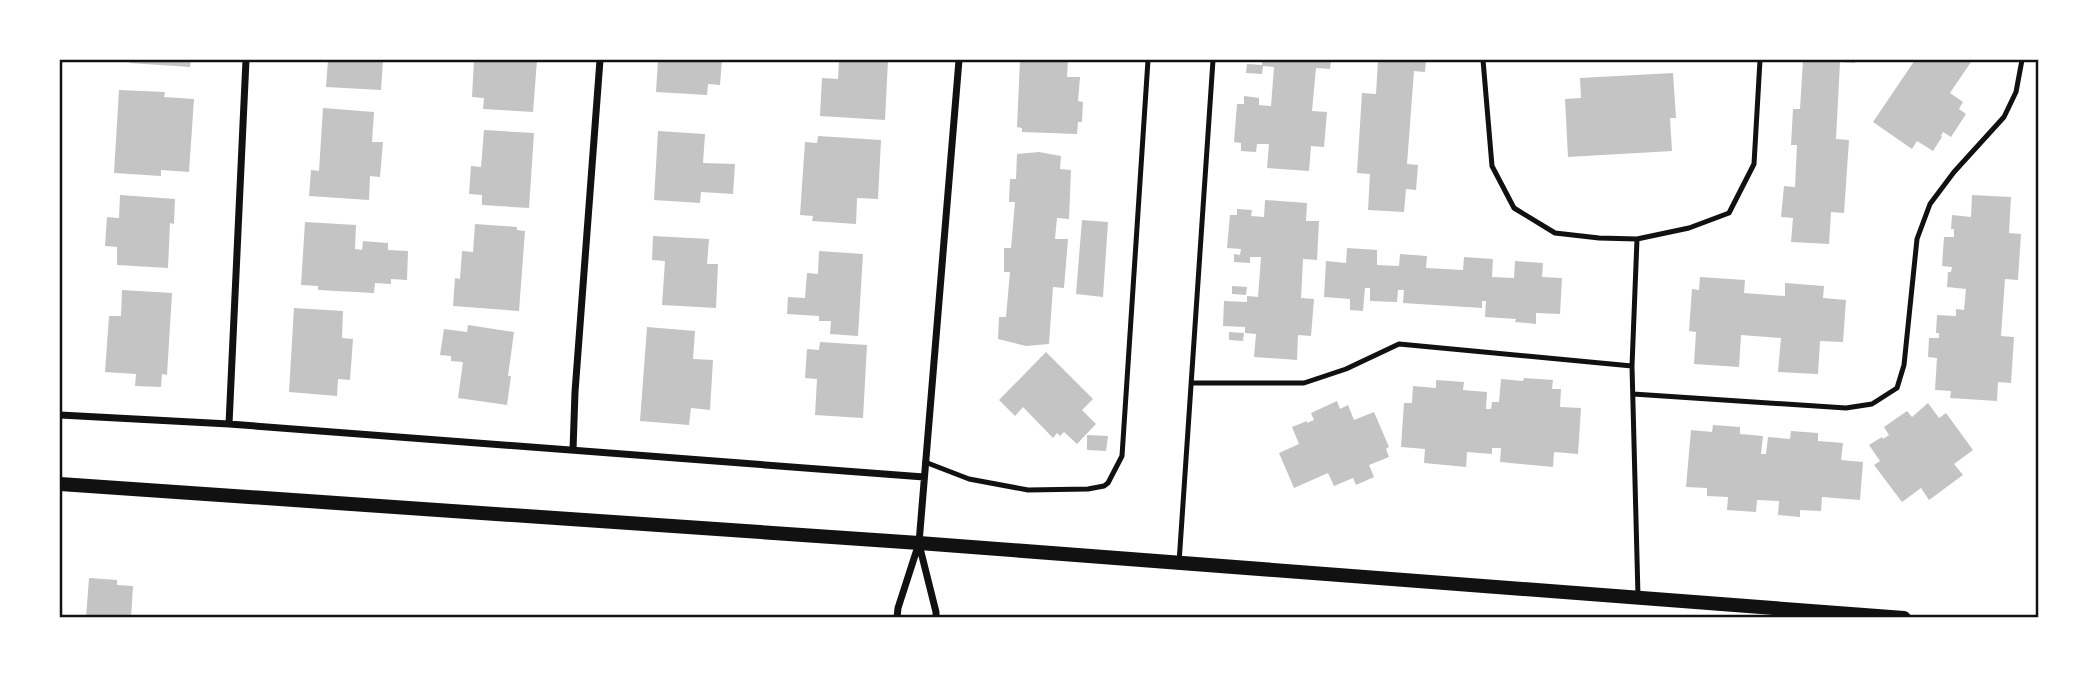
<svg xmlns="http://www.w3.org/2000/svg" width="2098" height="677" font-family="'Titillium Web',sans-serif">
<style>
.building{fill:#c4c4c4}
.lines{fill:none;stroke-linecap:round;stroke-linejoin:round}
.service{stroke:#111;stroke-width:5}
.minor{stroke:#111;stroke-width:7}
.secondary{stroke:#111;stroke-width:14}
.neatline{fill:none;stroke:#111;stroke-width:2.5}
</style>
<rect width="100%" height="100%" fill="#fff"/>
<path class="building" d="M130 60H191L190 67 130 63Z
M328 60H383L381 90 326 87Z
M474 60H537L533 112 483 109 484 98 472 97Z
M658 60H722L720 85 708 84 707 95 656 92Z
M839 60H888L885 120 820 116 822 78 838 79Z
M1020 60H1068L1067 77H1080L1078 101 1083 102 1082 122H1078L1077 134 1022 132V128L1017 127Z
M1262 60H1331L1330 69 1316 68 1312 111 1327 112 1324 147 1311 146 1309 171 1267 168 1269 144H1257L1256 152 1241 151V143L1234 142 1237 104H1244V96L1259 98V105L1271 106 1274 67 1263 66 1262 74 1246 73 1247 64 1262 65Z
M1378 60H1426L1425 72 1414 71 1407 164 1418 165 1416 190 1406 189 1404 212 1368 210 1370 174 1357 173 1362 93 1376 94Z
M1803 60H1855V63L1840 62 1836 139 1849 140 1844 213 1831 212 1829 244 1791 242 1793 218 1781 217 1784 186 1795 187 1797 145H1791L1793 109H1800Z
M1915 60H1967L1971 62 1950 93 1963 102 1959 109 1966 114 1951 137 1943 132 1941 136 1942 137 1933 151 1917 141 1912 149 1873 122Z
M1673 73 1676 118H1670L1672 151 1568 157 1565 99 1581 98 1580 78Z
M119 90 165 92 164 97 194 99 189 172 161 170V176L114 173Z
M323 108 374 112 372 142H383L380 177 370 176 369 200 309 196 311 170 319 171Z
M484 130 534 133 529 208 482 205V195L469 194 471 166 481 167Z
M658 131 705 134 703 163 735 164 733 194 701 192 700 203 654 200Z
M818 136 881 140 878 199 857 198 856 224 812 221 813 216 800 215 805 142 817 143Z
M1039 152 1061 156 1060 169 1071 170 1069 219 1057 218 1055 239H1068L1064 288 1053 287 1049 344 1026 346 998 339 999 317H1006L1010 272H1004V248H1011L1015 202H1009L1010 179H1016L1017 154Z
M120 195 175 199 174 224 170 223 168 268 117 265V247L105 246 107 217 119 218Z
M1972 195 2011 197 2009 233 2021 234 2018 280 2005 279 2001 336 2014 337 2011 383 1998 382 1997 401 1950 398 1951 391 1935 390 1937 358 1928 357 1929 338H1939V333H1936L1937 315 1956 316V309L1964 310 1966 289 1947 287 1948 272H1951L1952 267 1942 266 1944 237H1954V229H1951L1952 215 1971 217Z
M1265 200 1307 203 1306 221H1319L1317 260 1303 259 1301 298 1314 299 1311 336 1298 335 1297 360 1254 357 1256 334 1245 333V327L1223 326 1224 301 1247 302V296L1258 297 1261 257H1250V263L1234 262V254L1240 255 1241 249 1227 248 1230 215H1237V209L1252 210 1251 216 1264 217Z
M1082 220 1108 222 1103 297 1076 294Z
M305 222 356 225 355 249 362 250 363 241 388 243V250L408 251 407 280 391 279V284L375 283 374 293 318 290V286L301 285Z
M475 224 517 227V230L525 231 519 311 453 306 455 278 460 279 462 251 473 252Z
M653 236 709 239 707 264H718L716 308 662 305 665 261 652 260Z
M1347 248 1377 250V265L1399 266 1400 254 1427 256 1426 268 1463 270 1464 257 1493 259 1492 277 1514 278 1515 261 1543 263 1542 277 1562 278 1560 314 1536 313V324L1515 322 1516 319 1485 317 1486 301H1482V308L1403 303 1404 290H1398L1397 302 1370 301V288H1365L1363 311 1350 310V299L1324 297 1326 261 1346 263Z
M819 251 863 254 858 336 830 334 831 321H819V316L787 314 788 297 805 298 807 273 818 274Z
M1700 277 1745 280 1744 293 1785 296V283L1824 286 1823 298 1846 300 1843 342 1820 341 1818 374 1778 372 1781 338 1741 335 1739 367 1694 364 1696 332 1689 331 1692 289 1699 290Z
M1232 286 1247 287 1246 295 1232 294Z
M122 290 172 293 167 375 162 374 161 387 135 386 136 374 105 372 109 316H121Z
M294 308 343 311 342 338 353 339 350 380 338 379 337 396 289 392Z
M468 325 514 332 508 376H511L507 405 458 398 463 362 451 361V356L440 355 444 329 467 332Z
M647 327 695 331 693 359 713 360 710 410 691 408 689 425 640 421Z
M1229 332 1244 333 1243 341 1229 340Z
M820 342 867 345 863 418 815 415 817 379 805 378 807 349 819 350Z
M1046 352 1093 399 1082 410 1096 424 1077 444 1064 432 1060 436 1057 433 1053 438 1023 407 1015 416 999 400Z
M1524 378 1553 380 1552 389H1561L1560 407 1581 408 1578 454 1554 452 1553 467 1500 462 1501 448H1492V454L1467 452 1466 467 1424 463 1425 449 1401 447 1404 403H1412L1413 386 1436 388V380L1464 382 1463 390 1487 392 1486 409H1491L1492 402H1499L1501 379 1523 381Z
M1337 401 1340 409 1348 405 1354 420 1374 412 1389 447 1386 449 1389 457 1369 465 1374 477 1356 485 1353 478 1334 486 1328 473 1294 488 1279 453 1299 444 1292 427 1307 421V423L1314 420 1311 413Z
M1928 403 1939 418 1946 413 1973 450 1954 464 1963 475 1929 500 1921 488 1902 502 1874 465 1880 461 1869 445 1882 437 1883 439 1889 435 1884 427 1907 411 1912 417Z
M1713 425 1740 427V434L1763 436 1761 454H1766L1768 437 1790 439 1791 431 1818 433V441L1843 443 1841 460 1863 462 1860 500 1822 497 1821 511 1800 510V517L1778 515 1779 501 1757 500 1756 512 1727 510 1728 497 1707 496V488L1686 487 1691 430 1712 432Z
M1087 435 1108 436 1106 451 1087 450Z
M89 578 117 580V585L133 586 131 618H86Z"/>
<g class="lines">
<path class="service" d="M1483 60 1492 166 1514 208 1555 233 1599 238 1637 239 1689 228 1729 213 1754 164 1760 60
M1637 239 1632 366 1638 596
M1192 383H1304L1346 369 1399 344 1632 366
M1633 394 1846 408 1872 404 1897 388 1904 365 1917 239 1930 204 1954 172 2004 117 2016 92 2022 60
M925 462 969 479 1028 490 1088 489 1104 486 1108 483 1122 456 1148 60
M1179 563 1213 60"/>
<path class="minor" d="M60 415 229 424 924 477
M229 424 246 60
M573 450 575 392 600 60
M919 544 936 612V618
M897 618 898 608 919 543 959 60"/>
<path class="secondary" d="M60 484 919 543 1904 618"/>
</g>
<rect width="2098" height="677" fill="none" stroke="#ffffff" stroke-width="122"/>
<rect x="61" y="61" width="1976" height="555" class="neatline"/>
</svg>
